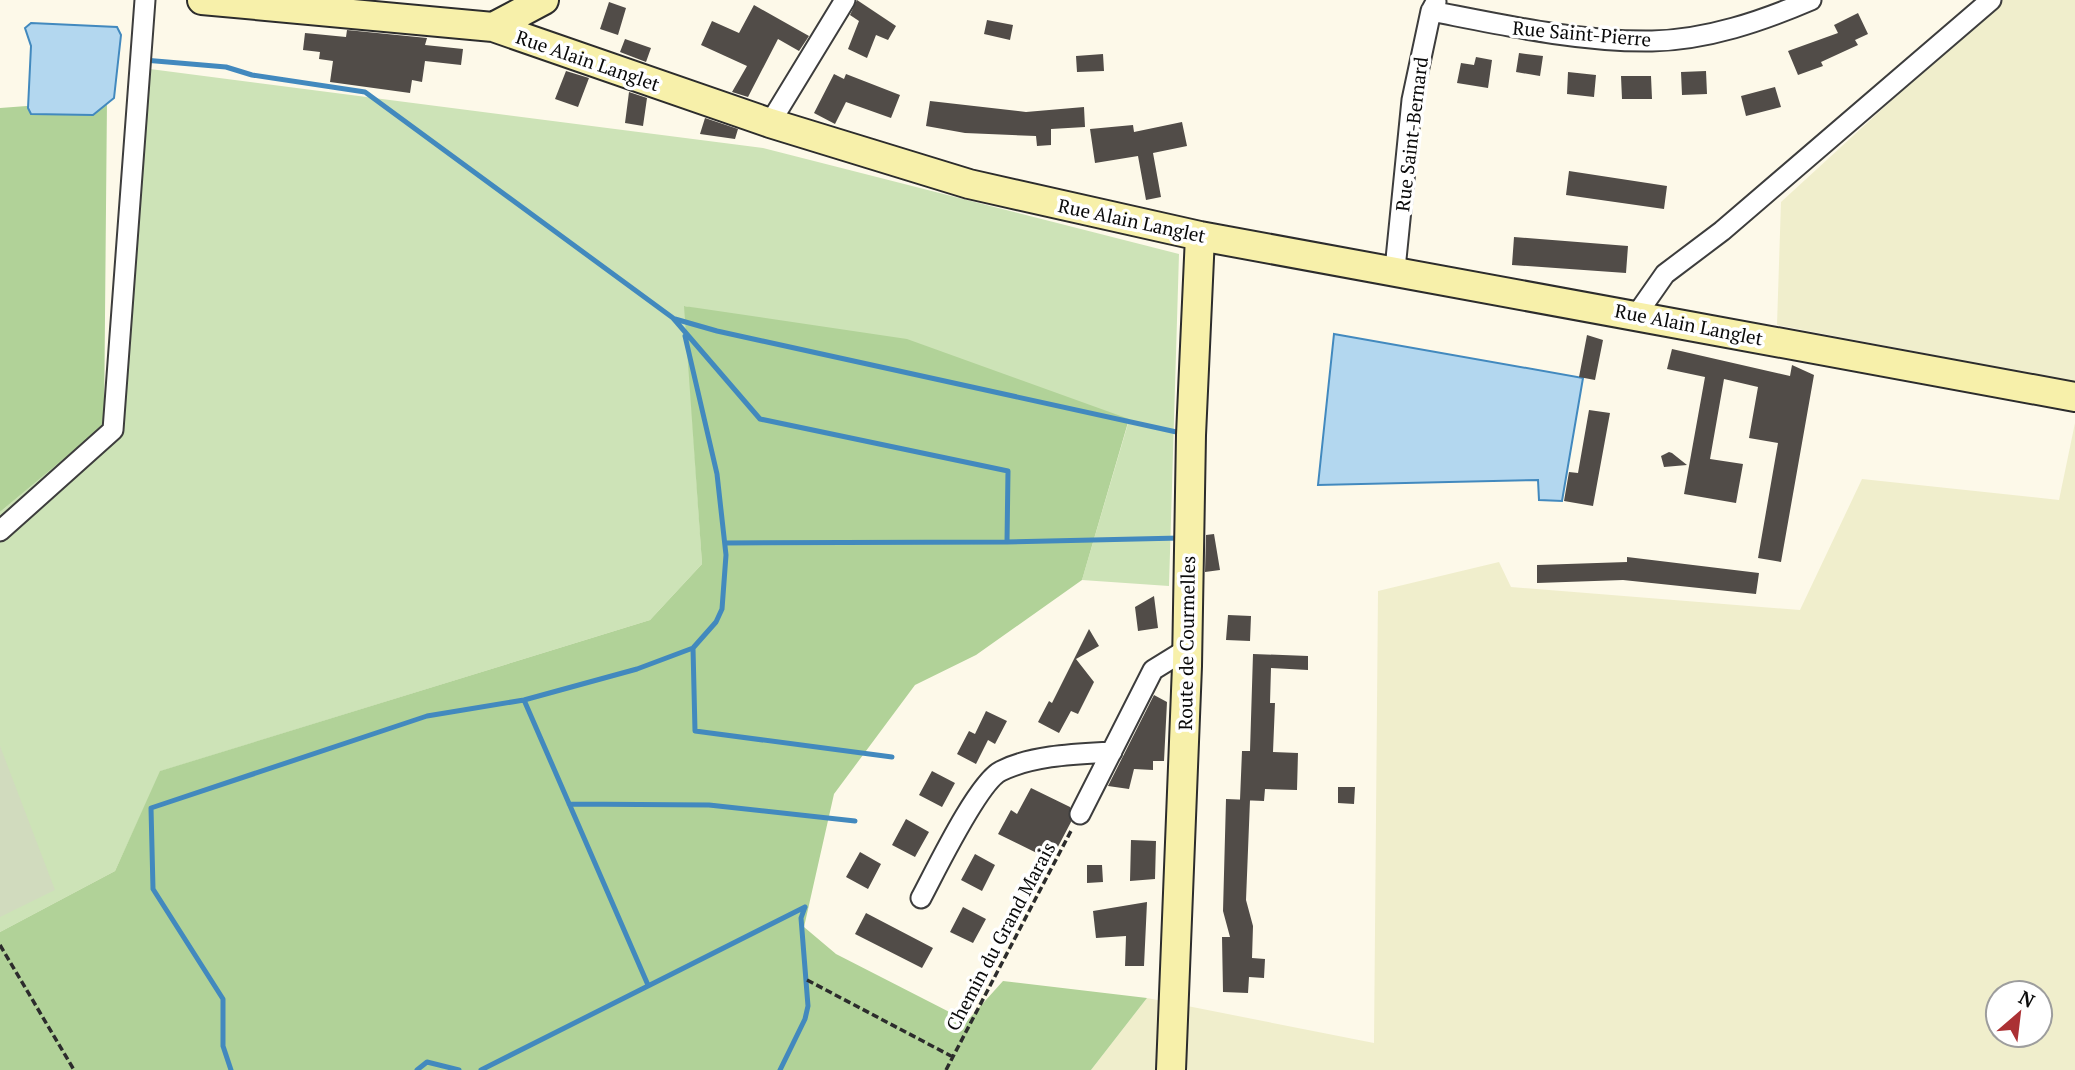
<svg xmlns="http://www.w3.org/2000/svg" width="2075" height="1070" font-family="'PT Serif',serif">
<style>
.farmland{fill:#f0eecc;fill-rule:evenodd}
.green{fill:#cde3b7}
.forest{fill:#b1d298}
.cemetery{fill:#d1dbbe}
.water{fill:#b3d7ef;stroke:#4289be;stroke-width:2}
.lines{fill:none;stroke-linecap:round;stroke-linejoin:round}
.stream{stroke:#4289be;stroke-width:5}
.building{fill:#514c48}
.street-casing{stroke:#3d3d3d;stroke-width:23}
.secondary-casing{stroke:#2c2c2c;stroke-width:32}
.path{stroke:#2c2c2c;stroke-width:3.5;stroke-dasharray:7 3.5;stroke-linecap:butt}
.street{stroke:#fff;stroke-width:19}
.secondary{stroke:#f7f0aa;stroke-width:28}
.labels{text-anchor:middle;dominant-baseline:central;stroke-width:7;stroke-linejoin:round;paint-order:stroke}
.street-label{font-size:19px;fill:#0a0a0a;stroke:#fff}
</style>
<rect width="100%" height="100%" fill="#fdf9e9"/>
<path class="farmland" d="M2001 0H2075V382L1777 325 1781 202Z
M2075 423V1070H1091L1147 998 1374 1043 1378 591 1499 562 1511 587 1800 610 1862 479 2059 500ZM1998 993H2040V1035H1998Z"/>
<path class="green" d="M150 69 763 148 1179 254 1169 586 1082 580 1129 420 685 306 702 564 650 620 161 771 115 871 0 932V512L104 424Z"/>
<path class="forest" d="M107 100 104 425 0 512V108Z
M684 306 907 339 1129 419 1082 580 976 655 915 685 834 794 804 927 836 954 967 1021 1003 981 1147 998 1091 1070H0V932L115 871 160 771 650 620 702 564Z"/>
<path class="cemetery" d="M0 746 55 890 0 917Z"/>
<path class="water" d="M31 23 117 27 121 35 114 98 93 115 31 114 28 108 31 46 25 28Z
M1334 334 1583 378 1562 501 1539 500 1538 480 1318 485Z"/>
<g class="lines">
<path class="stream" d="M144 60 226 67 252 75 365 92 673 318 760 419 1008 471 1007 542 1180 538
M675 319 717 331 1181 433
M725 543 1007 542
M693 648 695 731 892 757
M524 700 648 985
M569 804 709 805 855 821
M231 1070 223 1046V999L153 889 151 808 427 716 524 700 637 669 693 648 716 622 722 609 726 555 717 474 685 336
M417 1070 427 1062 459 1070
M481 1070 805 907
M780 1070 805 1019 808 1006 801 918 805 907"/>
</g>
<path class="building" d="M857 0 896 26 888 40 876 35 867 58 848 49 859 21 850 15Z
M609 2 626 8 618 35 600 29Z
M754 5 809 36 799 51 778 39 748 97 732 92 747 66 701 45 712 21 739 33Z
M1858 13 1868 34 1855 40 1858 45 1821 62 1823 66 1798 75 1788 51 1838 33 1834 25Z
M987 20 1013 25 1010 40 984 34Z
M347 30 427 38 425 45 463 49 461 65 425 61 422 82 412 80 410 93 330 82 333 61 319 59 320 52 303 50 305 33 346 37Z
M625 39 651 48 646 62 620 52Z
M1519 53 1543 56 1540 76 1516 72Z
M1103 54 1104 71 1077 72 1076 56Z
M1476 57 1492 60 1488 88 1457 83 1461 63 1474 65Z
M566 71 589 78 578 107 555 99Z
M1706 71 1707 94 1682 95 1681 72Z
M1568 72 1596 75 1594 97 1567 94Z
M834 74 844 79 846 74 900 95 891 118 846 102 835 124 814 113Z
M1621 76H1651L1652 99H1622Z
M1775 87 1781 107 1746 116 1741 96Z
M629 92 647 98 643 126 625 123Z
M930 101 1026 112 1084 107 1085 127 1051 129V145L1037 146 1036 136 965 133 926 126Z
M705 118 738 129 735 139 700 134Z
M1182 122 1187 146 1153 153 1161 197 1146 200 1138 156 1095 163 1090 129 1133 125 1134 132Z
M1569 171 1667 186 1664 209 1566 195Z
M1514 237 1628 246 1626 273 1512 265Z
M1587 335 1603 340 1595 380 1579 377Z
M1672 349 1790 376 1792 365 1814 375 1781 562 1758 558 1778 443 1749 438 1758 387 1724 379 1710 459 1743 464 1736 503 1684 494 1705 377 1667 369Z
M1589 410 1610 413 1593 506 1564 501 1569 472 1578 473Z
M1669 452 1672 453 1687 465 1664 467 1661 456Z
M1214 534 1220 570 1205 572 1206 535Z
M1627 557 1759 573 1756 594 1623 580 1537 583V565L1627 562Z
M1154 596 1158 628 1138 631 1135 607Z
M1228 615 1251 616 1250 641 1226 640Z
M1089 629 1099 646 1076 659 1094 682 1078 714 1071 711 1059 733 1038 722 1049 701 1052 703Z
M1253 654 1308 656V670L1271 668 1270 703H1275L1273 752 1298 753 1297 790 1265 789 1264 801 1240 800 1242 751H1250Z
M1154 695 1167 702 1164 761H1153V770L1134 769 1129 789 1108 786Z
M986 711 1007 721 995 744 988 740 976 764 957 754 969 731 975 734Z
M932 771 955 783 942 807 919 795Z
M1338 787H1355L1354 804 1338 803Z
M1031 788 1070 807 1071 822 1051 860 998 834 1011 810 1017 814Z
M1226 799 1250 800 1246 900 1253 926 1252 958 1265 959 1264 978 1249 977 1248 993 1223 992 1222 937H1230L1223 911Z
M906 819 929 832 915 857 892 845Z
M1131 840 1156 841 1155 879 1130 881Z
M860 852 881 864 868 889 846 877Z
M975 854 995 865 982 891 961 880Z
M1087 865H1102L1103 882 1087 883Z
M1147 902 1144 966H1125L1126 936 1096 938 1093 911Z
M963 907 986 919 973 943 950 932Z
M866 913 933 948 922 968 855 934Z"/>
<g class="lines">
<defs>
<path id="street" d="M1431 11C1503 25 1579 42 1652 41 1707 40 1762 21 1811 0
M770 123 845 0
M1395 269 1412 100 1431 11 1436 2
M1637 314 1665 274 1722 231 1991 0
M0 531 113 430 145 0
M1080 814 1153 670 1187 649
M921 898C935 872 978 782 1001 771 1033 755 1077 754 1112 752"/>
<path id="secondary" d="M202 0 493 27 770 123 969 184 1200 236 2075 397
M493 27 544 0
M1171 1070 1187 666 1191 435 1200 236"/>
</defs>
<use href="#street" class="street-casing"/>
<use href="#secondary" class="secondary-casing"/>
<path class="path" d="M0 945 74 1070
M807 980 953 1057
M946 1070 1072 829"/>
<use href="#street" class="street"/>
<use href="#secondary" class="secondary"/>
</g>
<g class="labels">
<g class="street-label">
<text transform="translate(1582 33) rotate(5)">Rue Saint-Pierre</text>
<text transform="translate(588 60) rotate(19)">Rue Alain Langlet</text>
<text transform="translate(1411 134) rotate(-83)">Rue Saint-Bernard</text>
<text transform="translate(1132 220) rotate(12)">Rue Alain Langlet</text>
<text transform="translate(1689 324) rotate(11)">Rue Alain Langlet</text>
<text transform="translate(1186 643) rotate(-89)">Route de Courmelles</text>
<text transform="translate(1000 936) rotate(-62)">Chemin du Grand Marais</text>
</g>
</g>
<g transform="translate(2019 1014) rotate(28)"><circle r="33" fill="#ffffff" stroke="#9d9d9d" stroke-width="2"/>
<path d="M0-5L12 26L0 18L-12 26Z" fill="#ab3134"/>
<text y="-10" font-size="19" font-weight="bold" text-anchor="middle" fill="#0a0a0a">N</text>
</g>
</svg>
